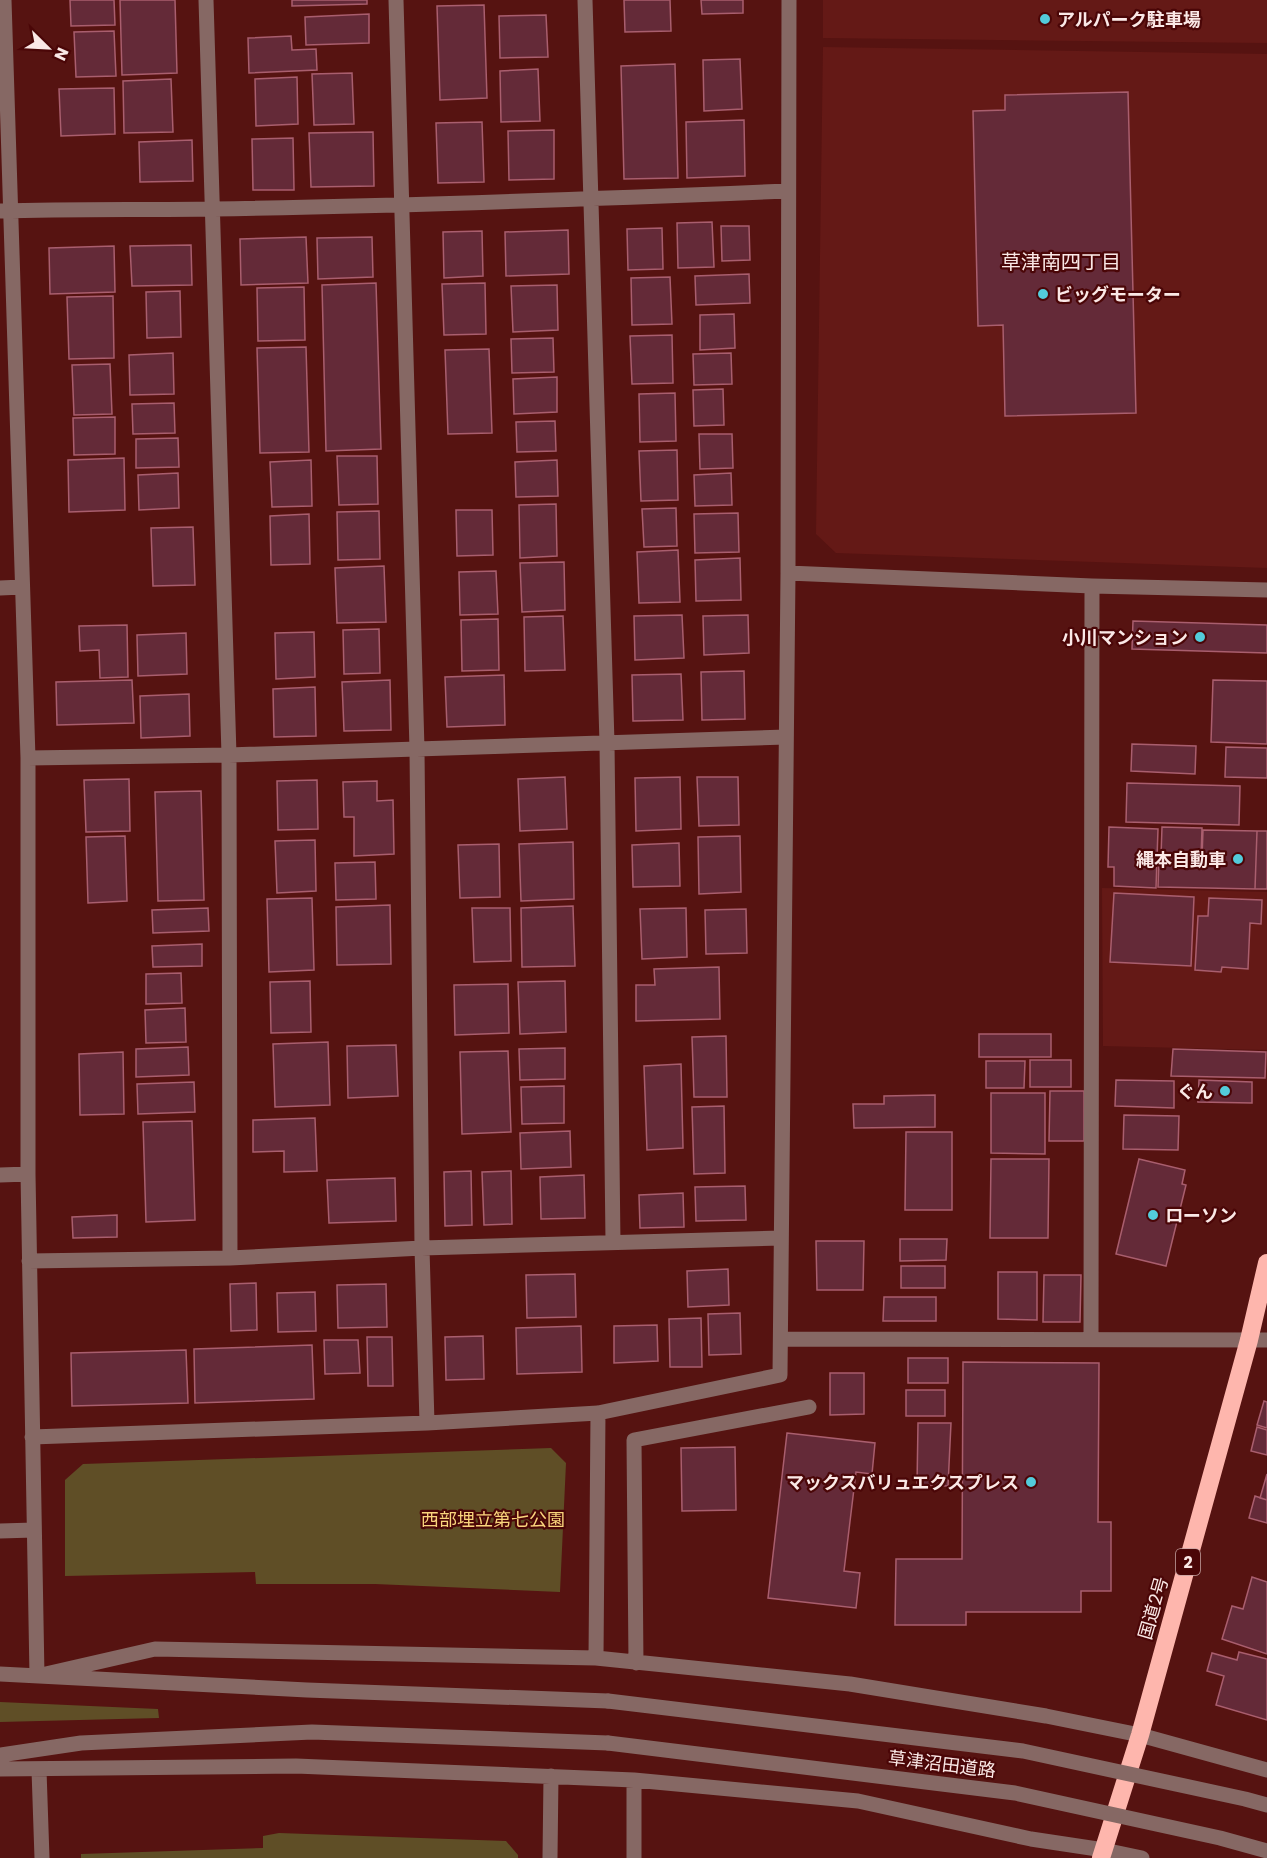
<svg xmlns="http://www.w3.org/2000/svg" width="1267" height="1858" font-family="Poppins,'Noto Sans JP',sans-serif">
<style>
.built{fill:#641916}
.green{fill:#5f4e26}
.building{fill:#642a38;stroke:#a95e6e;stroke-width:1.5}
.lines{fill:none;stroke-linecap:round;stroke-linejoin:round}
.minor{stroke:#866864;stroke-width:15}
.highway{stroke:#feb6ad;stroke-width:18}
.minor-bridge{stroke:#866864;stroke-width:15}
.poi-dot{fill:#53cbda;stroke:#4a0607;stroke-width:2}
.labels{text-anchor:middle;dominant-baseline:central;stroke-width:4.5;stroke-linejoin:round;paint-order:stroke}
.shield{fill:#4a0607;stroke:#c5a4a3;stroke-width:1.5}
.shield-label{font-size:16px;font-weight:bold;fill:#fae8e6}
.poi-label{font-size:18px;font-weight:bold;fill:#fae8e6;stroke:#4a0607;text-anchor:end}
.park-label{font-size:18px;fill:#f9d47c;stroke:#4a0607}
.street-label{font-size:18px;fill:#fae8e6;stroke:#4a0607}
.neighbourhood-label{font-size:20px;fill:#fae8e6;stroke:#4a0607}
</style>
<rect width="100%" height="100%" fill="#561311"/>
<path class="built" d="M823 0H1267V43L823 38Z
M823 47 1267 54V568L836 553 816 534Z
M1102 888 1267 892V1050L1103 1046Z"/>
<path class="green" d="M551 1448 566 1463 560 1592 375 1584H256L255 1572 65 1576V1480L83 1464Z
M0 1702 158 1709 159 1718 0 1722Z
M279 1833 506 1841 518 1855V1858H81V1854L263 1848V1836Z"/>
<path class="building" d="M70 0H114L115 25 71 26Z
M120 0H175L177 73 122 75Z
M292 0H367V4L292 6Z
M624 0H670L671 31 625 32Z
M701 0H743V13L702 14Z
M484 5 487 98 440 100 437 6Z
M369 14V43L306 45 305 17Z
M546 15 548 57 500 58 499 16Z
M114 31 116 76 76 77 74 32Z
M291 36 292 50 316 49 317 70 249 73 248 38Z
M740 59 742 109 704 111 703 60Z
M675 64 678 178 624 179 621 66Z
M538 69 540 121 501 122 500 71Z
M352 73 354 124 314 125 312 74Z
M297 77 298 124 256 126 255 79Z
M171 79 173 132 124 133 123 81Z
M114 88 115 134 61 136 59 89Z
M1128 92 1136 413 1005 416 1003 325 978 326 973 111 1005 110V95Z
M744 120 745 176 687 178 686 122Z
M482 122 484 182 438 183 436 123Z
M554 130V179L509 180 508 131Z
M373 132 374 186 311 187 309 133Z
M293 138 294 190H253L252 139Z
M192 140 193 181 140 182 139 142Z
M712 222 714 267 678 268 677 223Z
M721 226H749L750 260 722 261Z
M662 228 663 269 628 270 627 229Z
M568 230 569 274 506 276 505 232Z
M482 231 483 276 444 278 443 232Z
M306 237 308 283 241 285 240 239Z
M372 237 373 277 318 279 317 238Z
M191 245 192 285 132 286 130 246Z
M114 246 115 292 50 294 49 248Z
M749 274 750 303 696 305 695 276Z
M670 277 672 324 632 325 631 278Z
M376 283 381 449 326 451 322 285Z
M485 283 486 334 444 335 442 284Z
M557 285 558 330 513 332 511 286Z
M304 287 305 340 258 341 257 288Z
M180 291 181 337 147 338 146 292Z
M113 296 114 358 69 359 67 297Z
M734 314 735 348 700 350V315Z
M672 335 673 383 632 384 630 336Z
M553 338 554 372 512 373 511 339Z
M306 347 309 452 260 453 257 348Z
M489 349 492 433 448 434 445 350Z
M173 353 174 394 130 395 129 355Z
M731 353 732 384 694 385 693 354Z
M110 364 112 414 74 415 72 365Z
M557 377V412L514 414 513 379Z
M723 389 724 425 694 426 693 390Z
M675 393 676 441 640 442 639 394Z
M174 403 175 433 133 434 132 404Z
M115 417V454L74 455 73 418Z
M555 421 556 451 517 452 516 422Z
M699 434H732L733 468 700 469Z
M178 438 179 467 136 468V439Z
M677 450 678 500 641 501 639 451Z
M337 456H377L378 504 339 505Z
M124 458 125 510 69 512 68 460Z
M311 460 312 506 272 507 270 462Z
M557 460 558 496 516 497 515 462Z
M178 473 179 508 139 510 138 475Z
M731 473 732 505 695 506 694 475Z
M556 504 557 556 520 558 519 505Z
M676 508 677 546 644 547 642 509Z
M456 510H492L493 555 457 556Z
M379 511 380 559 338 560 337 512Z
M738 513 739 552 695 553 694 514Z
M309 514 310 564 271 565 270 516Z
M193 527 195 585 153 586 151 528Z
M678 550 680 602 639 603 637 552Z
M740 558 741 600 696 601 695 560Z
M564 562 565 610 522 612 520 563Z
M384 566 386 622 337 623 335 568Z
M496 571 498 614 460 615 459 572Z
M682 615 684 658 635 660 634 616Z
M748 615 749 653 704 655 703 616Z
M563 616 565 670 525 671 524 617Z
M498 619 499 670 462 671 461 620Z
M1133 621 1267 625V653L1132 649Z
M127 625 128 677 100 678 99 650 80 651 79 626Z
M379 629 380 673 344 674 343 630Z
M314 632 315 677 276 679 275 633Z
M186 633 187 674 138 676 137 635Z
M744 671 745 719 702 720 701 672Z
M681 674 683 720 633 721 632 675Z
M504 675 505 725 447 727 445 677Z
M132 680 134 723 57 725 56 682Z
M390 680 391 730 344 731 342 682Z
M1213 680 1267 681V744L1211 742Z
M315 687 316 736 274 737 273 689Z
M189 694 190 736 141 738 140 696Z
M1132 744 1196 746 1195 774 1131 771Z
M1226 747 1267 748V778L1225 777Z
M565 777 567 829 520 831 518 779Z
M680 777 681 829 636 831 635 778Z
M697 777H738L739 825 699 826Z
M129 779 130 831 86 832 84 780Z
M317 780 318 829 278 830 277 781Z
M377 781V801L393 800 394 854 354 856V817H344L343 782Z
M1127 783 1240 786 1239 825 1126 822Z
M201 791 204 900 158 901 155 792Z
M1109 827 1158 829 1156 888 1114 886V867H1108Z
M1162 827 1202 828 1201 857 1161 856Z
M1203 830 1257 831 1255 889 1158 887 1159 857 1202 858Z
M1257 831H1267V889H1255Z
M125 836 127 901 88 903 86 837Z
M740 836 741 892 699 894 698 837Z
M315 840 316 891 277 893 275 841Z
M573 842 574 899 521 901 519 844Z
M679 843 680 886 633 887 632 845Z
M499 844 500 897 460 898 458 845Z
M375 862 376 899 336 900 335 863Z
M1114 893 1194 897 1191 966 1110 962Z
M312 898 314 970 269 972 267 899Z
M1209 898 1262 900 1261 924 1250 923 1248 969 1222 967 1221 972 1195 970 1198 916H1208Z
M390 905 391 964 337 965 336 907Z
M573 906 575 966 522 967 521 908Z
M208 908 209 931 153 933 152 910Z
M472 908H510L511 961 474 962Z
M686 908 687 957 642 959 640 909Z
M746 909 747 953 706 954 705 910Z
M202 944V966L153 967 152 946Z
M719 967 720 1019 636 1021V985H655L654 969Z
M181 973 182 1003 146 1004V974Z
M310 981 311 1032 271 1033 270 982Z
M565 981 566 1032 520 1034 518 982Z
M508 984 509 1033 455 1035 454 985Z
M185 1008 186 1042 146 1043 145 1010Z
M979 1034H1051V1057H979Z
M726 1036 727 1097H694L692 1037Z
M328 1042 330 1105 275 1107 273 1044Z
M396 1045 398 1096 348 1098 347 1046Z
M188 1047 189 1075 136 1077V1049Z
M565 1048V1079L520 1080 519 1049Z
M1173 1049 1266 1052 1265 1078 1171 1076Z
M508 1051 511 1132 462 1134 460 1052Z
M123 1052 124 1114 80 1115 79 1054Z
M1030 1060H1071V1087H1030Z
M986 1061H1025L1024 1088H986Z
M681 1064 683 1148 647 1150 644 1066Z
M1116 1080 1174 1081V1108L1115 1106Z
M1199 1080 1252 1082V1103L1198 1102Z
M194 1082 195 1112 138 1114 137 1084Z
M564 1086V1123L522 1124 521 1087Z
M1050 1091H1084V1141H1049Z
M991 1093H1045V1154L991 1153Z
M935 1095V1127L854 1128 853 1104H884V1096Z
M724 1106 725 1173 694 1174 692 1107Z
M1124 1115 1179 1116 1178 1150 1123 1149Z
M315 1118 317 1171 284 1172V1151L253 1152V1120Z
M192 1121 195 1220 146 1222 143 1122Z
M570 1131 571 1167 521 1169 520 1133Z
M906 1132H952V1210H905Z
M991 1159H1049L1048 1238H990Z
M1139 1159 1185 1170 1182 1184 1186 1185 1166 1266 1116 1254Z
M471 1171 472 1225 445 1226 444 1172Z
M511 1171 512 1224 484 1225 482 1172Z
M584 1175 585 1218 541 1219 540 1177Z
M395 1178 396 1221 329 1223 327 1180Z
M745 1186 746 1220 696 1221 695 1187Z
M683 1193 684 1227 640 1228 639 1195Z
M117 1215V1237L73 1238 72 1217Z
M900 1239H947L946 1260 900 1261Z
M816 1241H864L863 1290H817Z
M901 1266H945V1288H901Z
M728 1269 729 1305 688 1307 687 1271Z
M998 1272H1037V1320L998 1319Z
M575 1274 576 1317 527 1318 526 1275Z
M1044 1275H1081L1080 1322H1043Z
M256 1283 257 1330 231 1331 230 1284Z
M386 1284 387 1327 338 1328 337 1285Z
M315 1292 316 1331 278 1332 277 1293Z
M884 1297H936V1321H883Z
M740 1313 741 1354 709 1355 708 1314Z
M701 1318 702 1367H670L669 1319Z
M657 1325 658 1361 614 1363V1326Z
M581 1326 582 1372 517 1374 516 1328Z
M483 1336 484 1379 446 1380 445 1337Z
M367 1337H392L393 1386H368Z
M324 1340H358L360 1373 325 1374Z
M312 1345 314 1399 195 1403 194 1349Z
M186 1350 188 1403 72 1406 71 1353Z
M908 1358H948V1383H908Z
M963 1362 1099 1363 1098 1522H1111V1591H1081V1612H966V1625H895L896 1559H962Z
M830 1373H864V1414L830 1415Z
M906 1390H945V1416H906Z
M1264 1401 1267 1402V1428L1257 1425Z
M918 1423H951L948 1486 917 1485Z
M1257 1427 1267 1430V1455L1251 1451Z
M787 1433 875 1443 872 1474 856 1472 844 1571 860 1573 856 1608 768 1598Z
M735 1447 736 1510 682 1511 681 1448Z
M1267 1474V1500L1260 1498Z
M1255 1496 1267 1500V1523L1249 1518Z
M1252 1577 1267 1582V1654L1222 1639 1232 1606 1243 1609Z
M1239 1652 1267 1659V1720L1216 1705 1224 1676 1207 1671 1212 1653 1237 1660Z"/>
<g class="lines">
<path class="minor" d="M4 0 28 758V1174L37 1676
M206 0 229 755 230 1258
M396 0 417 749 422 1248 427 1423
M585 0 607 743 613 1242
M0 211C71 209 142 210 213 209 405 206 596 199 788 191
M788 573 1092 586 1267 590
M0 588 22 587
M28 758 229 755 786 737
M0 1175 28 1174
M29 1261 230 1258 422 1248 781 1238
M781 1339 1267 1340
M1091 1339 1092 586
M32 1437 427 1423 598 1413 780 1375 788 573 789 0
M0 1531 34 1530
M596 1658 598 1413
M636 1663 634 1440 809 1407
M0 1674 307 1690 608 1701
M37 1676 155 1649 596 1658 850 1684 1046 1716 1140 1735 1267 1770
M0 1755 81 1743 312 1732 608 1743
M0 1769 296 1766 634 1780 858 1801 1031 1839 1104 1850 1142 1858
M39 1770 42 1858
M634 1780V1858
M550 1858 551 1776"/>
<path class="highway" d="M1101 1858 1140 1735 1249 1340 1267 1263"/>
<path class="minor-bridge" d="M608 1701 1023 1751 1245 1799 1267 1805
M608 1743 1015 1793 1220 1838 1267 1851"/>
</g>
<g class="poi-dot">
<circle cx="1045" cy="19" r="6"/>
<circle cx="1043" cy="294" r="6"/>
<circle cx="1200" cy="637" r="6"/>
<circle cx="1238" cy="859" r="6"/>
<circle cx="1225" cy="1091" r="6"/>
<circle cx="1153" cy="1215" r="6"/>
<circle cx="1031" cy="1482" r="6"/>
</g>
<g class="labels">
<rect class="shield" x="1176" y="1549" width="24" height="26" rx="4.5"/>
<g class="shield-label">
<text x="1188" y="1562">2</text>
</g>
<g class="poi-label">
<text x="1057" y="19" text-anchor="start">アルパーク駐車場</text>
<text x="1055" y="294" text-anchor="start">ビッグモーター</text>
<text x="1188" y="637">小川マンション</text>
<text x="1226" y="859">縄本自動車</text>
<text x="1213" y="1091">ぐん</text>
<text x="1165" y="1215" text-anchor="start">ローソン</text>
<text x="1019" y="1482">マックスバリュエクスプレス</text>
</g>
<g class="park-label">
<text x="493" y="1519">西部埋立第七公園</text>
</g>
<g class="street-label">
<text transform="translate(1153 1608) rotate(-74)">国道2号</text>
<text transform="translate(942 1764) rotate(7)">草津沼田道路</text>
</g>
<g class="neighbourhood-label">
<text x="1061" y="262">草津南四丁目</text>
</g>
</g>
<g transform="translate(48 48) rotate(114)" stroke="#4a0607" stroke-width="4.5" paint-order="stroke">
<path d="M0-4.5L10 22L0 15L-10 22Z" fill="#fae8e6"/>
<text y="-9" font-size="16" font-weight="bold" text-anchor="middle" fill="#fae8e6">N</text>
</g>
</svg>
